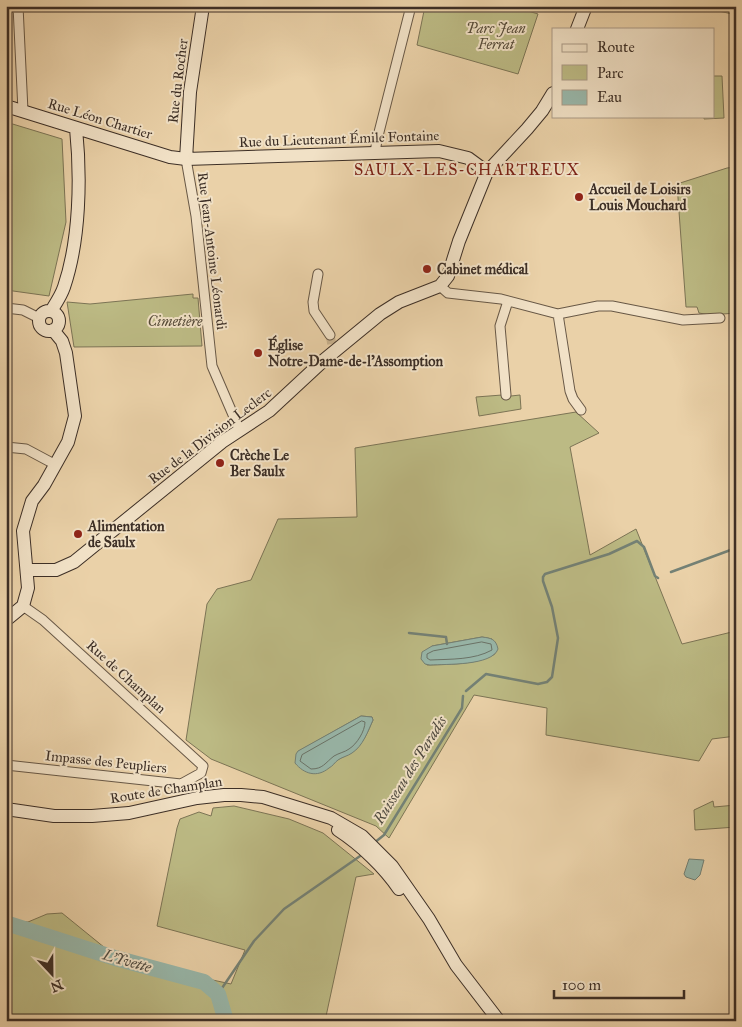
<svg xmlns="http://www.w3.org/2000/svg" width="742" height="1027" font-family="'IM FELL Great Primer',serif">
<style>
.green{fill:#bcba84;stroke:#7c7455;fill-rule:evenodd}
.water{fill:#98b7aa;stroke:#748175}
.lines{fill:none;stroke-linecap:round;stroke-linejoin:round}
.shore{stroke:#6a7368;stroke-width:1}
.stream{stroke:#748175;stroke-width:2.5}
.river{stroke:#98b7aa;stroke-width:16}
.street-tunnel{stroke:#c7b18e;stroke-width:9;stroke-dasharray:9 4.5;stroke-linecap:butt}
.street-casing{stroke:#685846;stroke-width:11}
.secondary-casing{stroke:#3d2f26;stroke-width:14}
.street{stroke:#f1e1c6;stroke-width:9}
.secondary{stroke:#f1e1c6;stroke-width:12}
.poi-dot{fill:#8f2418;stroke:#f1e1c6;stroke-width:2}
.labels{text-anchor:middle;dominant-baseline:central;stroke-width:4;stroke-linejoin:round;paint-order:stroke}
.park-label{font-size:14px;font-style:italic;fill:#564b39;stroke:#f1e1c6}
.street-label{font-size:14px;fill:#3d2f26;stroke:#f1e1c6}
.poi-label{font-size:14px;font-weight:bold;fill:#3d2f26;stroke:#f1e1c6;text-anchor:start}
.water-label{font-size:15px;font-style:italic;fill:#4f4a40;stroke:#f1e1c6}
.quarter-label{font-size:16px;letter-spacing:1px;fill:#7a1f14;stroke:#f1e1c6}
</style>
<rect width="100%" height="100%" fill="#ead1a8"/>
<filter id="stains"><feTurbulence type="fractalNoise" baseFrequency=".004" numOctaves="4"/><feColorMatrix values="0 0 0 0 .2 0 0 0 0 .09 0 0 0 0 .02 0 0 0 .5 -.17"/></filter>
<radialGradient id="worn" r=".72"><stop offset=".6" stop-color="#630" stop-opacity="0"/><stop offset="1" stop-color="#630" stop-opacity=".3"/></radialGradient>
<path class="green" d="M425 6H529L528 11 538 14 518 74 417 45Z
M720 6H736V15L719 11Z
M732 44H736V125Z
M713 76H722L724 118 704 119V116H713Z
M6 122 62 139 66 222 49 296 6 290Z
M736 167V313L710 315 699 313 697 307H686L677 184 727 168Z
M193 294V298H198L202 346 74 347 67 302 90 304Z
M502 395V397L520 395 521 409 479 416 476 397Z
M576 412 599 433 570 447 590 555 636 529 682 644 736 631V736L712 739 699 761 546 735 547 708 474 695 389 838 376 826 211 759 186 740 207 604 217 589 251 580 278 519 357 517 355 448ZM482 637 492 639 495 654C475 665 453 664 430 665H427L422 660 432 646ZM361 716 372 717 373 720C363 743 360 749 337 760L299 751Z
M713 801 714 807 736 805V827L695 830 694 810Z
M234 806 289 819 323 833 374 874 356 877 325 1021H6V921L28 922 47 914 62 913 110 952 144 965 231 984 245 950 157 926 177 828 180 819 199 812 211 816 213 808Z"/>
<path class="water" d="M482 637C491 638 496 639 498 649 492 666 446 664 430 665L425 664 421 659 422 652 432 646Z
M361 716 372 717 373 720C368 731 363 746 352 753 348 756 342 757 338 760 335 762 333 766 329 768 317 778 304 774 295 763L296 754 298 751Z
M689 859 704 860 700 875 695 880 686 877 684 874Z"/>
<g class="lines">
<path class="shore" d="M482 642 491 644 492 650C474 660 451 659 430 660L427 658V654L433 651Z
M362 721 365 722C365 731 357 744 349 749 345 752 339 753 334 756 325 763 323 769 311 769L300 761 302 755Z"/>
<path class="stream" d="M671 572 736 548
M409 633 446 637 447 644
M466 691 486 674 538 684 547 682 552 677 558 638 552 607 543 581V577L545 574 609 554 637 541 644 547 655 576 658 578
M374 843 384 835 462 708 463 696
M218 994 254 941 284 909 363 854"/>
<path class="river" d="M6 923 115 958 204 982 218 994 226 1021"/>
<path class="street-tunnel" d="M330 335 332 345"/>
<defs>
<path id="street" d="M18 6 23 111
M375 153 377 140 411 6
M186 159 196 216 212 366 240 431
M318 274 313 302 314 311 330 335
M440 286 448 293 501 299 558 314 598 306H612L683 320 720 318
M6 308 23 310 39 318
M558 314 570 391 573 399 581 410
M506 395 500 326 508 301
M6 447 26 449 56 465
M6 765 181 784 201 773 203 766 43 620 23 606"/>
<path id="secondary" d="M577 29 586 6
M6 106 170 157 186 159 439 151 468 158 487 172
M186 159 190 92 203 6
M39 321a10 10 0 1 1 20 0a10 10 0 1 1-20 0Z
M51 311C56 303 61 296 64 287 80 240 81 177 76 128
M27 570H56L74 562 222 442 269 411 324 360 380 314 399 302 440 286 448 276 459 241 487 172 527 129 542 111 553 93
M6 620 23 606 28 588 23 531 32 501 44 485 68 442 75 416 66 353 62 341 53 330
M6 809 54 816H92L129 813 197 798 224 795H241L263 797 331 818 362 836 392 866 429 919 456 965 499 1021
M338 830C361 845 384 867 399 889"/>
</defs>
<use href="#street" class="street-casing"/>
<use href="#secondary" class="secondary-casing"/>
<use href="#street" class="street"/>
<use href="#secondary" class="secondary"/>
</g>
<g class="poi-dot">
<circle cx="579" cy="197" r="5"/>
<circle cx="427" cy="269" r="5"/>
<circle cx="258" cy="353" r="5"/>
<circle cx="220" cy="463" r="5"/>
<circle cx="78" cy="534" r="5"/>
</g>
<g class="labels">
<g class="park-label">
<text x="496" y="28">Parc Jean<tspan x="496" dy="16">Ferrat</tspan></text>
<text x="175" y="321">Cimetière</text>
</g>
<g class="street-label">
<text transform="translate(178 81) rotate(-83)">Rue du Rocher</text>
<text transform="translate(100 119) rotate(17)">Rue Léon Chartier</text>
<text transform="translate(339 139) rotate(-2)">Rue du Lieutenant Émile Fontaine</text>
<text transform="translate(212 251) rotate(83)">Rue Jean-Antoine Léonardi</text>
<text transform="translate(210 436) rotate(-37)">Rue de la Division Leclerc</text>
<text transform="translate(126 677) rotate(42)">Rue de Champlan</text>
<text transform="translate(106 762) rotate(6)">Impasse des Peupliers</text>
<text transform="translate(166 790) rotate(-9)">Route de Champlan</text>
</g>
<g class="poi-label">
<text x="589" y="189">Accueil de Loisirs<tspan x="589" dy="16">Louis Mouchard</tspan></text>
<text x="437" y="269">Cabinet médical</text>
<text x="268" y="345">Église<tspan x="268" dy="16">Notre-Dame-de-l'Assomption</tspan></text>
<text x="230" y="455">Crèche Le<tspan x="230" dy="16">Ber Saulx</tspan></text>
<text x="88" y="526">Alimentation<tspan x="88" dy="16">de Saulx</tspan></text>
</g>
<g class="water-label">
<text transform="translate(410 770) rotate(-58)">Ruisseau des Paradis</text>
<text transform="translate(127 961) rotate(16)">L'Yvette</text>
</g>
<g class="quarter-label">
<text x="467" y="169">SAULX-LES-CHARTREUX</text>
</g>
</g>
<rect width="742" height="1027" fill="none" stroke="#ead1a8" stroke-width="25"/>
<rect x="8" y="8" width="727" height="1012" fill="none" stroke="#3d2f26" stroke-width="2.5"/>
<rect x="12" y="12" width="717" height="1002" fill="none" stroke="#3d2f26"/>
<rect x="552" y="28" width="162" height="90" fill="#f1e1c6" stroke="#a99a86"/>
<rect x="562" y="44" width="25" height="8" fill="#f1e1c6" stroke="#a99a86"/>
<text x="597" y="52" font-size="15" fill="#3d2f26">Route</text>
<rect x="562" y="65" width="25" height="15" fill="#bcba84" stroke="#a99a86"/>
<text x="597" y="78" font-size="15" fill="#3d2f26">Parc</text>
<rect x="562" y="90" width="25" height="15" fill="#98b7aa" stroke="#a99a86"/>
<text x="597" y="102" font-size="15" fill="#3d2f26">Eau</text>
<g transform="translate(52 974) rotate(158)" stroke="#f1e1c6" stroke-width="4" paint-order="stroke">
<path d="M0-4L9 19L0 12L-9 19Z" fill="#3d2f26"/>
<text y="-8" font-size="14" font-weight="bold" text-anchor="middle" fill="#3d2f26">N</text>
</g>
<path d="M554 990v8h130v-8" fill="none" stroke="#3d2f26" stroke-width="2.5"/>
<text x="562" y="990" font-size="15" fill="#3d2f26" stroke="#f1e1c6" stroke-width="4" paint-order="stroke">100 m</text>
<rect width="100%" height="100%" filter="url(#stains)"/>
<rect width="100%" height="100%" fill="url(#worn)"/>
</svg>
